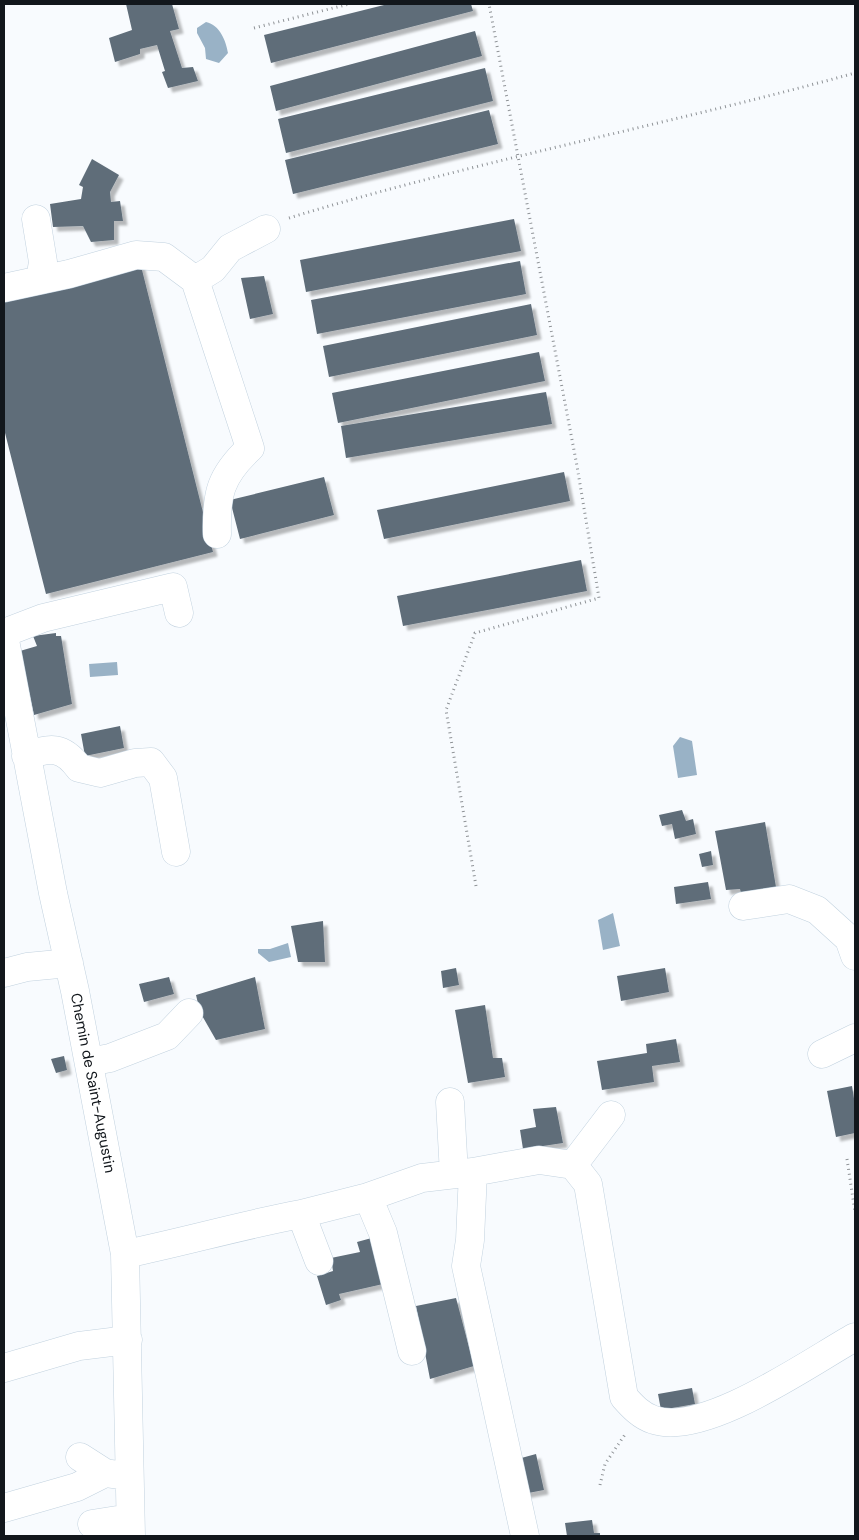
<svg xmlns="http://www.w3.org/2000/svg" width="859" height="1540" font-family="'DM Sans',sans-serif">
<style>
.water{fill:#99b2c6}
.building{fill:#5f6d79;filter:url(#shadow)}
.lines{fill:none;stroke-linecap:round;stroke-linejoin:round}
.minor-casing{stroke:#c2d2df;stroke-width:29}
.path{stroke:#8f9397;stroke-width:3;stroke-dasharray:1 4;stroke-linecap:butt}
.minor{stroke:#fff;stroke-width:28}
.labels{text-anchor:middle;dominant-baseline:central;stroke-width:4.5;stroke-linejoin:round;paint-order:stroke}
.street-label{font-size:15px;fill:#12171c;stroke:#fff}
</style>
<defs>
<filter id="shadow"><feDropShadow dx="4.5" dy="4.5" stdDeviation="1" flood-color="#0004"/></filter>
</defs>
<rect width="100%" height="100%" fill="#f8fbfe"/>
<path class="water" d="M206 22C220 25 226 41 228 53L219 63 206 59 205 48 197 33V28Z
M117 662 118 675 90 677 89 664Z
M680 737 692 741 697 775 678 778 673 746Z
M613 913 620 946 603 950 598 920Z
M288 943 291 957 269 962 258 953V949H270Z"/>
<path class="building" d="M126 4H172L179 29 170 31 182 68 193 67 198 81 168 88 162 72 165 71 157 45 140 49V54L115 62 109 38 132 30Z
M388 4H471L473 11 271 63 264 35Z
M475 31 482 56 276 111 270 86Z
M485 68 493 101 286 153 278 119Z
M489 110 498 144 293 194 285 160Z
M92 159 119 175 110 192 111 202 120 201 123 221H114V240L91 242 83 226 53 227 50 204 81 199 83 187 79 185Z
M514 219 521 251 306 292 300 260Z
M520 261 526 294 317 334 311 300Z
M140 262 213 552 46 594 4 429V297Z
M264 276 273 314 250 319 241 278Z
M531 304 537 335 329 377 323 346Z
M539 352 545 381 338 423 332 393Z
M546 392 552 424 346 458 341 426Z
M564 472 570 501 384 539 377 510Z
M324 477 334 515 240 539 230 500Z
M581 560 587 591 403 626 397 596Z
M56 633V636H61L72 704 34 715 20 651 37 646 33 636Z
M120 726 124 748 85 756 81 734Z
M682 810 686 821 693 819 696 834 675 839 672 824 662 826 659 815Z
M765 822 776 887 741 893 740 889 726 890 715 831Z
M711 851 713 865 702 867 699 854Z
M708 882 711 899 676 904 674 887Z
M323 921 325 962H298L291 926Z
M456 968 459 985 443 988 441 971Z
M665 968 669 992 621 1001 617 976Z
M169 977 174 994 144 1002 139 984Z
M255 977 265 1029 216 1040 200 1012 196 995Z
M485 1005 493 1058H502L505 1077 468 1083 455 1010Z
M676 1039 680 1062 652 1066 654 1082 602 1090 597 1061 647 1053 646 1044Z
M64 1056 67 1070 56 1073 51 1059Z
M852 1086 855 1105V1133L836 1137 827 1091Z
M556 1107 563 1143 523 1149 520 1130 536 1127 533 1109Z
M379 1236 392 1282 339 1294 341 1300 326 1305 317 1276 333 1271 331 1258 360 1252 357 1242Z
M456 1298 474 1366 430 1379 416 1306Z
M692 1388 695 1404 661 1410 658 1394Z
M536 1454 544 1490 523 1494 514 1460Z
M592 1520 594 1533H600V1536H567L565 1523Z"/>
<g class="lines">
<defs>
<path id="minor" d="M36 219 43 262 40 280
M195 280 250 448C220 476 216 494 217 534
M4 288 69 274 136 255 164 257 195 280 213 269 230 248 266 229
M4 633 43 618 173 587 179 613
M4 635 53 893 75 991 125 1254 131 1536
M26 756C50 747 63 746 79 768L100 773 135 763 151 762 163 778 176 852
M743 906 789 899 817 910 849 939 855 956
M4 973 27 967 69 963
M822 1054 855 1038
M89 1062 110 1058 167 1036 189 1013
M450 1102 454 1174
M573 1165 611 1115
M473 1172 539 1160 573 1165 588 1184 624 1397C632 1406 641 1416 654 1420 705 1437 810 1362 855 1337
M368 1197 422 1178 473 1172 470 1240 466 1266 525 1536
M301 1214 368 1197 383 1233 412 1351
M125 1254C184 1242 242 1225 301 1214L319 1261
M4 1368 79 1346 128 1340
M80 1457 105 1473 119 1475
M4 1508 77 1487 105 1473
M92 1524 130 1518"/>
</defs>
<use href="#minor" class="minor-casing"/>
<path class="path" d="M254 28 349 4
M289 218C475 161 667 125 855 73
M476 886 446 710 475 633 599 598 577 466 489 4
M847 1159 855 1212
M600 1485 605 1464 626 1433"/>
<use href="#minor" class="minor"/>
</g>
<g class="labels">
<g class="street-label">
<text transform="translate(93 1083) rotate(79)">Chemin de Saint-Augustin</text>
</g>
</g>
<rect width="859" height="1540" fill="none" stroke="#12171c" stroke-width="10"/>
</svg>
